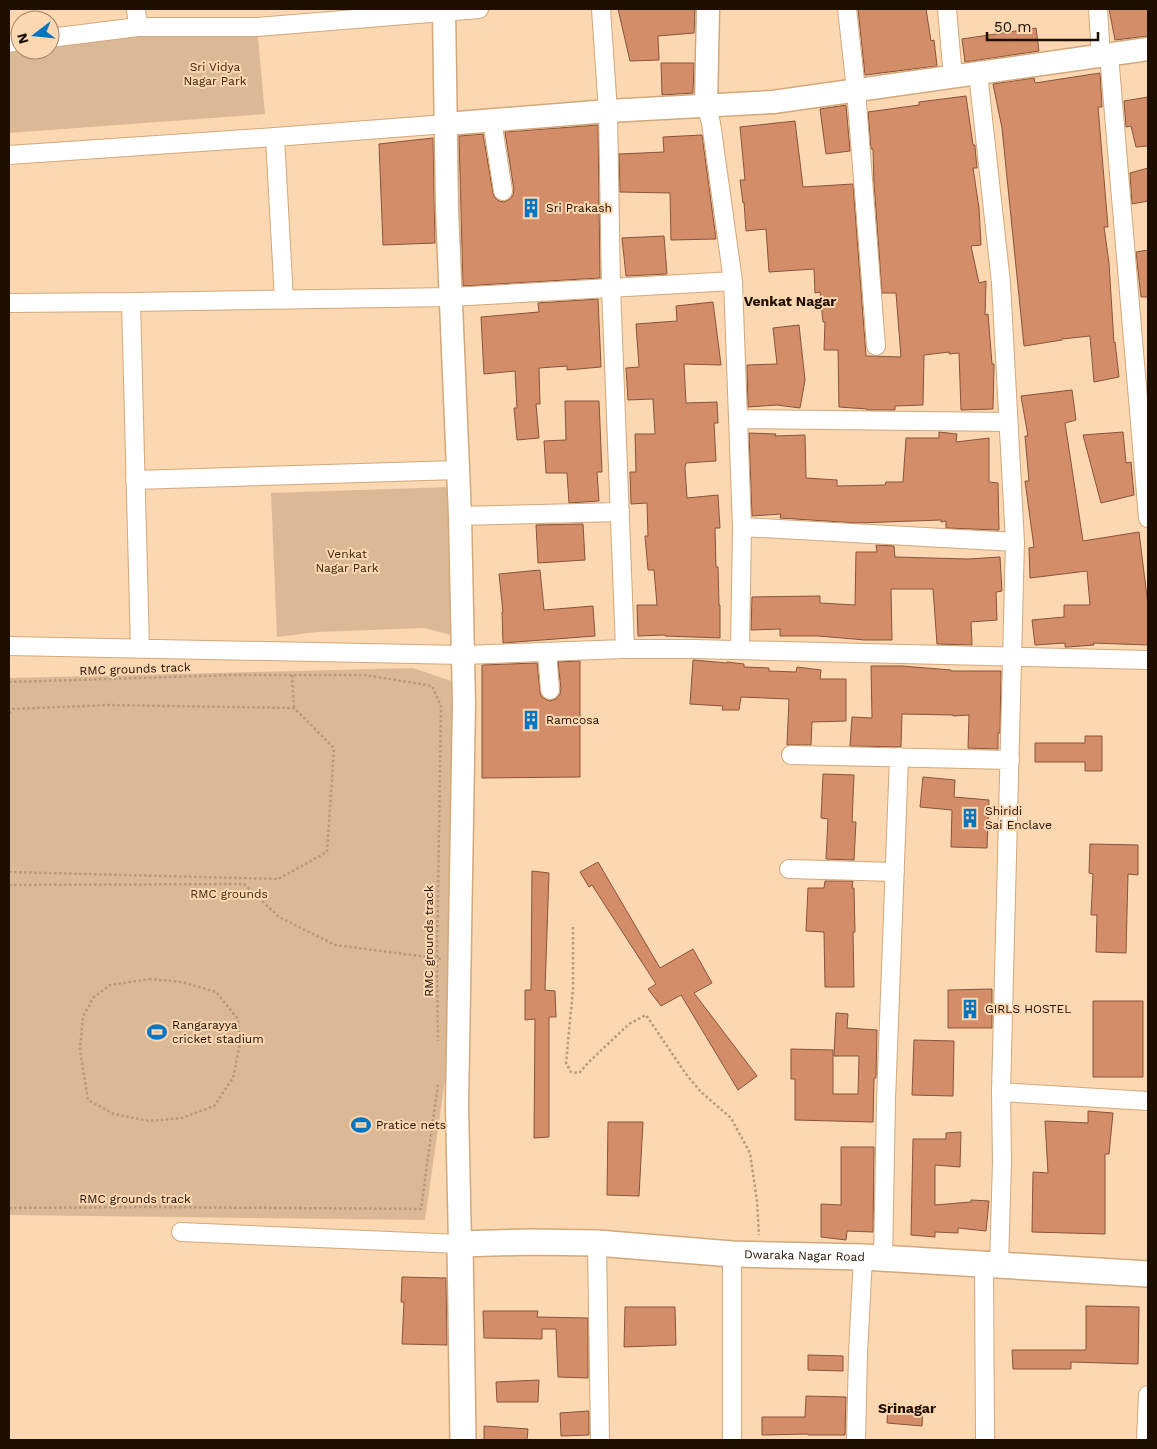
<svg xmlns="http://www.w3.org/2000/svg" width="1157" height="1449" font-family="'Work Sans',sans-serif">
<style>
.green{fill:#dbb996}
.building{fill:#d48d69;stroke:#88543a}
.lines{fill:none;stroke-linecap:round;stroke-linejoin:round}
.minor-casing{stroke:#d3a87a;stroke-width:20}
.tertiary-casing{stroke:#d3a87a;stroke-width:25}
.secondary-casing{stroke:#d3a87a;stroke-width:28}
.path{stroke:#b7997b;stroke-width:2.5;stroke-dasharray:2.5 2.5;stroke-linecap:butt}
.minor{stroke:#fff;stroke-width:18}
.tertiary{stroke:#fff;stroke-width:22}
.secondary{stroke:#fff;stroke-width:25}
.labels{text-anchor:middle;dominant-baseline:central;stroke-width:4;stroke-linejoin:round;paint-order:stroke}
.park-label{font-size:12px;fill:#3e270c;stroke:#fbd7b2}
.poi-label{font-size:12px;fill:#1f0f01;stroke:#fbd7b2;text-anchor:start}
.street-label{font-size:12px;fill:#1f0f01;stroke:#fbd7b2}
.neighbourhood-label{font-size:14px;font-weight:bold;fill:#1f0f01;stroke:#fbd7b2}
</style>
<rect width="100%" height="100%" fill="#fbd7b2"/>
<path class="green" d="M257 27 265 114 9 133V47L20 46V50H50V43Z
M449 487 455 636 424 628 317 632 277 637 271 493Z
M413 668 454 682 446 1073 425 1220 9 1215V678Z"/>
<path class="building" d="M618 9H695L694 33 658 36 659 60 630 61Z
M858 9H926L931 41 934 40 937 66 865 75Z
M1109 9H1148V36L1115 40Z
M1036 28 1039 51 965 62 962 39Z
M661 63H694L693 93 662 95Z
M1100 73 1102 107H1098L1108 227H1104L1109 263 1114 343 1115 342 1119 377 1094 382 1090 336 1062 339V340L1024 346 1002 128 993 84 1034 78 1035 83Z
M966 96 973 145H975V147L977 168H973L979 208 981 245 971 246 979 283 986 281 985 315 988 314 992 364H994L993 409 961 410 959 353 949 354V352L924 355 923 405 895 406V410H867V409L839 407 838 350H824L825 322H823L820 292 815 293 814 269 769 272 766 229 746 231 744 202 743 203 740 180H745L740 127 795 121 803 187 853 184 866 356 901 357 896 293H882L874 183 873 149H871L868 112 919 105V102Z
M1148 97V146L1136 147 1131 126 1126 127 1124 101Z
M846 105 850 151 826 154 820 109Z
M598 125 600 278 463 286 459 136 483 134 493 193 495 198 499 201 504 202 510 199 513 195 514 190 505 132Z
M702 135 716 239 671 240 670 193 620 192 619 154 664 152 663 137Z
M433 138 435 243 383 245 379 144Z
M1148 168V201L1132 204 1130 173Z
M664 236 667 274 626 276 622 238Z
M1148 250V297H1141L1136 252Z
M598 299 601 367 567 370V366L539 368 540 404H536L539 438 517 440 514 408H517L515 371 484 374 481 317 539 312 538 303Z
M713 302 721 365 684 364 686 403 717 402 718 423H714L716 461 686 463 685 468 687 498 718 495 720 528H715L716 567H718L719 605H720V638L665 636V635L638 636 637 605H657L654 570H648L645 536H648L647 503 631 504 630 472H636L635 434H655L653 399 628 400 626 368 639 367 636 324 677 321 676 306Z
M799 325 805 380 800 408 777 405 748 407 747 365 777 364 773 328Z
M1072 390 1076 420 1065 423 1083 541 1139 532 1148 605V645L1093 643 1094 645 1068 647H1065V643L1035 645 1032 620 1064 617V605H1090L1087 571 1030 578 1029 548 1034 547 1025 481H1029L1025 436H1028L1021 396Z
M565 401H599L602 472H597L599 501 569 503 567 473H546L544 441 566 440Z
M939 432 957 434 956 442 989 438V482L998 483 999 530 946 528V521L941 522V520L857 523 780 518 781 514 752 516 749 433 776 434 775 436 805 435 806 478 837 480V486L885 485 886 482H903L906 438H939Z
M1123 432 1126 463 1131 462 1134 495 1101 503 1083 435Z
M583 524 585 560 538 563 536 525Z
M876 545 894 546 895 557 968 559 1000 557 1002 591 996 592 997 620 971 622 972 645 937 644 933 589H891L892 640H865L819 636H780V629L751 630 752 597 820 596V603L855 605 856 552H877Z
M540 570 544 610 593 606 595 636 503 643 502 612H503L499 574Z
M693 660 727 663V662L744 664V667L769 668V671L796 672 797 667 821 670 820 679H846V721L812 722 811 745H787L789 699 741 697 739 710H722L723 706 690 704Z
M580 661V777L482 778V665L537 663 540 691 541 696 545 699 550 701 556 699 560 694 561 689 558 662Z
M871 666H902L951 670V671H1001L1000 733H998V749L968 748 969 715 953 716V715L902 714 901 747 850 746 852 717 872 718Z
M1085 736H1102V771H1085V762H1035V743H1085Z
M823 774 854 775 852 822H856L854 860 826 859 828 819 821 818Z
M923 777 955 780 954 797 989 800 987 848 951 847 952 810 920 807Z
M1090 844 1138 845V875L1128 874 1126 953 1096 952 1097 915H1091L1093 874 1089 873Z
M598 862 660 968 693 949 712 983 694 993 757 1076 738 1090 681 995 661 1006 648 989 656 984 592 885 589 887 580 872Z
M532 871 549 873 545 990 555 991 556 1017H549V1137L534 1138 535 1019 525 1020V990H531Z
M825 881H853L852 888H854L855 932H853L854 987H825L824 932 806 931 808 888H824Z
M992 989V1028H948V990Z
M1093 1001H1143V1077H1093Z
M836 1013 848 1014 847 1028 877 1030 876 1078H874L873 1122 795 1120V1079H791V1049L833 1050V1094H858L859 1056H834Z
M914 1040 954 1041 953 1096 912 1095Z
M1088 1111 1113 1113 1109 1154H1105V1234L1032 1232 1033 1172 1048 1173 1045 1121 1088 1123Z
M608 1122H643L639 1196 607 1195Z
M961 1132 960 1167 935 1165V1205L971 1202V1200L989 1201 986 1231 958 1228V1233L935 1232V1237L911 1235 913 1139H946V1133Z
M841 1147H874L873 1232 847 1231 846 1240 821 1237V1204L841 1205Z
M402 1277 446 1278 447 1345 402 1344 404 1302H401Z
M1086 1306 1139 1307 1138 1364 1071 1362V1369H1013L1012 1350H1086Z
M625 1307H675L676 1345 624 1347Z
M483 1311H538L537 1317 588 1318V1378L558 1377 556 1329H542V1339L484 1338Z
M808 1355 843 1356V1371L808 1370Z
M539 1380 538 1402H497L496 1382Z
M806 1396 846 1397 845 1435H808V1434L762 1435V1417H805Z
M888 1404 923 1407 922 1426 887 1423Z
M589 1411V1435L561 1436 560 1413Z
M484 1426 528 1429 527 1440H484Z"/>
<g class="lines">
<defs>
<path id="minor" d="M136 9 138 27
M601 9 608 111 611 287 625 649
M847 9 856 90 876 346
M947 9 953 77
M1098 9 1101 56
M50 38 138 27H257L479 9
M9 43 20 41
M1109 55 1148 518
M978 73 1001 283 1015 542 1001 1092 1002 1162 999 1265
M492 120 503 191
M275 137 284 300
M9 155 275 137 446 124
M733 281 742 527 1015 542
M9 303 131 302
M738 419 1008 422
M135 480 458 470
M460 516 620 512
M9 646 463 655 625 649H695L1148 660
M140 649 131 302 451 297 733 281 711 123 706 105
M740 650 742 527
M547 652 550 690
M791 755 1010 760
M789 869 895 872
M1001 1092 1148 1101
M181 1232 460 1244
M597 1243 600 1440
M732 1254V1440
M883 1259 886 1100 899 757
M984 1265 985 1440
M856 1440 858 1354 863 1257
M1146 1440 1148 1395"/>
<path id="tertiary" d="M444 9 447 208 460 516 464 704 457 1106 460 1244
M706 105 708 9
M446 124 608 111 773 102 1148 49"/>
<g id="secondary">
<path id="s1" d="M463 1440 460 1244 530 1242 597 1243 732 1254 863 1257 1148 1274"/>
</g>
</defs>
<use href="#minor" class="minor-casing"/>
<use href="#tertiary" class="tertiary-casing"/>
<use href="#secondary" class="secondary-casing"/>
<path class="path" d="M292 675 294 708
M9 682 234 675H365L432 686 441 706 437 959 438 1041
M9 713 13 709 107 705 294 708 334 748 327 852 278 879 9 872
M9 885 244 884 279 917 335 945 443 959
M573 927V989L566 1063 571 1072 579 1073 589 1062 629 1024 646 1015 686 1074 701 1092 731 1118 750 1153 757 1201 759 1235
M149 979 182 982 216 992 238 1019 240 1043 233 1078 214 1106 182 1118 149 1121 114 1114 88 1100 80 1050 83 1016 94 997 110 985Z
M9 1208 149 1207 421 1209 438 1084"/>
<use href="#minor" class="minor"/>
<use href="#tertiary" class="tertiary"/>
<use href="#secondary" class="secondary"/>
</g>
<defs>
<symbol id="building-bare" viewBox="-9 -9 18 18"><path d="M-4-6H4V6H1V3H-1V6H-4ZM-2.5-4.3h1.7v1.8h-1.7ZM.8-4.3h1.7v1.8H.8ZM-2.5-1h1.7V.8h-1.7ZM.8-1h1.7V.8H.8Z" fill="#0475c0" stroke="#fbd7b2" stroke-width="2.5" paint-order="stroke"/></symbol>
<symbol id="stadium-bare" viewBox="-9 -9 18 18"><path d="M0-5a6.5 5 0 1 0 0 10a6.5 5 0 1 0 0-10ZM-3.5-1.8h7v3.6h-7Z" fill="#0475c0" stroke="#fbd7b2" stroke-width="2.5" paint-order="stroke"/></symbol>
</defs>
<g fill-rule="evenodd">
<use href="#building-bare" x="517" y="194" width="28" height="28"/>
<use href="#building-bare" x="517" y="706" width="28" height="28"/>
<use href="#building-bare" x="956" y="804" width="28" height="28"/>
<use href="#building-bare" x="956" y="995" width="28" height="28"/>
<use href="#stadium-bare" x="143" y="1018" width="28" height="28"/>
<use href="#stadium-bare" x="347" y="1111" width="28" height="28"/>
</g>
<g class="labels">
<g class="park-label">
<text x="215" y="67">Sri Vidya<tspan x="215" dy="14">Nagar Park</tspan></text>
<text x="347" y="554">Venkat<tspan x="347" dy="14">Nagar Park</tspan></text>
<text x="229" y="894">RMC grounds</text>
</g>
<g class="poi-label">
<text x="546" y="208">Sri Prakash</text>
<text x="546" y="720">Ramcosa</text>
<text x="985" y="811">Shiridi<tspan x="985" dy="14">Sai Enclave</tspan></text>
<text x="985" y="1009">GIRLS HOSTEL</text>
<text x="172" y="1025">Rangarayya<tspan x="172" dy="14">cricket stadium</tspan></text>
<text x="376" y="1125">Pratice nets</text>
</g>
<g class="street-label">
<text transform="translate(135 669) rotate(-2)">RMC grounds track</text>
<text transform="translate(429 941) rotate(-90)">RMC grounds track</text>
<text x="135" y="1199">RMC grounds track</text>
<text stroke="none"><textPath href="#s1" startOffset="541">Dwaraka Nagar Road</textPath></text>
</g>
<g class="neighbourhood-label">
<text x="790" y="301">Venkat Nagar</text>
<text x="907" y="1408">Srinagar</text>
</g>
</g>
<rect width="1157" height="1449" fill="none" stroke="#1f0f01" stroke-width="20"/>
<g transform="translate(35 35) rotate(254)"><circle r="24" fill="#fbd7b2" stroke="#a3876b"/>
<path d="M0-4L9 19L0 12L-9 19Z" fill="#0475c0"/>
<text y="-8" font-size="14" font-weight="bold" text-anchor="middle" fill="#1f0f01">N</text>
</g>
<path d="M987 32v8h111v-8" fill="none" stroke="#1f0f01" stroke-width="2.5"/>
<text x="994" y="32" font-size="15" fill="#1f0f01" stroke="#fbd7b2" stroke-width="4" paint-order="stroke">50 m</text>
</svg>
